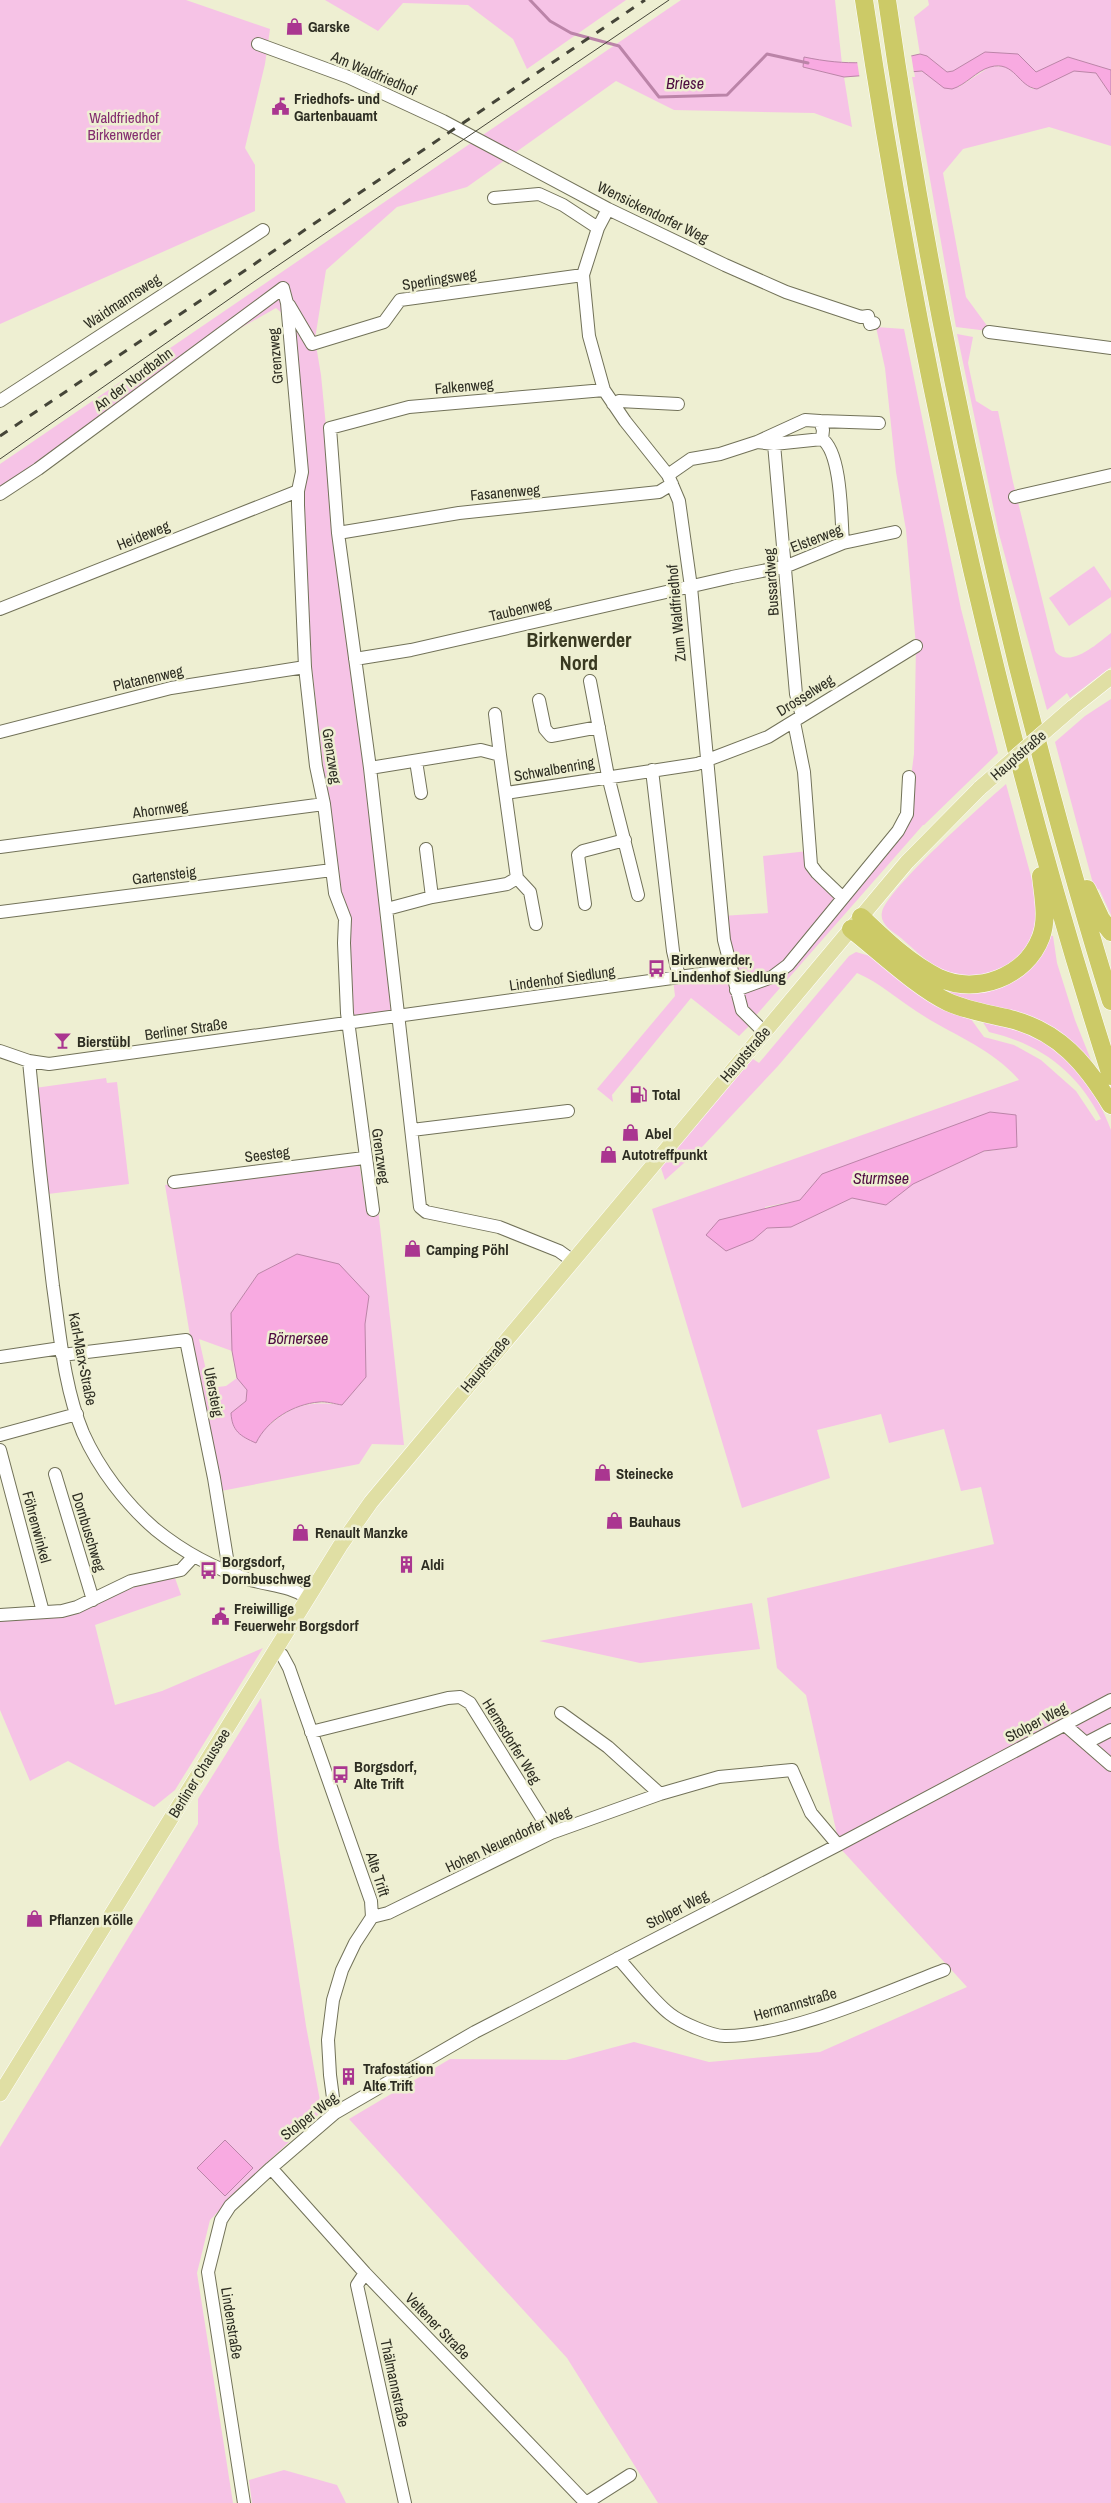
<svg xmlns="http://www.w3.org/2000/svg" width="1111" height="2503" font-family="'Archivo Narrow',sans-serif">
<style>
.green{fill:#f6c3e6;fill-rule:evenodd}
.water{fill:#f8aae1;stroke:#bb84a8}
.pier{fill:#eeefd2}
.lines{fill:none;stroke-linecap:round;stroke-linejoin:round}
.stream{stroke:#bb84a8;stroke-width:3}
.minor-casing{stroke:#727259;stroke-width:14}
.major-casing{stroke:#fff;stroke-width:16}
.highway-casing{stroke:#fff;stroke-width:19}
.minor{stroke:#fff;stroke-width:12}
.major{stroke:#e0dfa4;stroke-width:15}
.highway{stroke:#ccca67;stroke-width:18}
.tram{stroke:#454538;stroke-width:1}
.rail{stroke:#454538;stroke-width:3;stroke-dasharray:9 9;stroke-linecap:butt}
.major-bridge-casing{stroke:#fff;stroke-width:16;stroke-linecap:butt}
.major-bridge{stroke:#e0dfa4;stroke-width:15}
.labels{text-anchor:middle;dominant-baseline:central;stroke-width:5;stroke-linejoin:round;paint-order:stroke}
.poi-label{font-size:15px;font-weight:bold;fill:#2d2d22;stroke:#eeefd2;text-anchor:start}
.street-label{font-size:15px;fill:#2d2d22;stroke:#eeefd2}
.park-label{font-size:15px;fill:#832c6f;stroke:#eeefd2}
.water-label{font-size:16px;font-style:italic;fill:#4e0b41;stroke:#eeefd2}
.district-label{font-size:20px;font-weight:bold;fill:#393921;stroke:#eeefd2}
</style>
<rect width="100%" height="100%" fill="#eeefd2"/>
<path class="green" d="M0 0H186L270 29 265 64 245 148 255 165V211L0 324Z
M325 0H626L527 69 513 39 468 5 403 3 378 31Z
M681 0H835L842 64 803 67 844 77 852 127 814 113 674 110 616 81 467 187 397 207 326 270 315 339 321 375 332 488 396 1016 353 1023 312 669 305 581 304 478 295 325 276 308 237 330 0 488V464Z
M928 0H1111V70L1068 57 1036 72 1030 67 985 52 953 71 947 72 927 56 920 54 914 17 929 5Z
M991 66 1009 67 1032 89H1037L1074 71 1096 73 1111 95V146L1049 127 963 149 943 173 966 297 988 327V331L956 327 912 77H915L914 71 925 72 959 87Z
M876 327 904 329 961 609 998 753 924 825H923L752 1020 738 991 765 982 894 839 911 777 914 754 916 646 906 530 896 472 885 368Z
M957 334 973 337 968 363 976 401 992 411H998L1013 482 1055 651C1069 670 1098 643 1111 633V667L1070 698 1067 693 1047 710 999 534Z
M1094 566 1111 591V597L1069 626 1049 598Z
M1111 699V915L1099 889 1095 891 1055 742 1085 716Z
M1006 784 1035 891C1045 943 1006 991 951 973 931 967 916 951 901 938 893 932 879 924 882 912 888 888 982 805 1006 784Z
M808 851 841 897 787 964 737 988 722 916 768 913 763 856Z
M1048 935 1053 936 1057 963 1075 1020 1093 1065 951 996 934 984 982 991Z
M856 952 877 958 968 1015 984 1037 1014 1045 1041 1060 1076 1091 1096 1121 1101 1119C1077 1071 1040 1044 989 1032L981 1019C994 1022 1009 1024 1022 1029 1066 1046 1095 1087 1111 1130V2503H658L567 2358 349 2119 450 2059 566 2060 634 2042 709 2062 820 2052 967 1987 840 1848 806 1695 777 1668 767 1598 994 1544 981 1487 961 1491 944 1429 889 1443 881 1414 817 1430 830 1478 742 1508 652 1209 1019 1080C992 1048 950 1034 916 1011 896 998 880 983 857 973L778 1066 703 1146 665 1180 660 1165 686 1132 753 1059 759 1063 849 956ZM1017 1147 984 1151 913 1184 886 1205 852 1198 791 1227 767 1228 765 1207 800 1200 822 1174Z
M729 971 752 1023 739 1036 691 998 612 1095 613 1102 597 1089 675 996 673 979Z
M106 1078 107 1083 117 1082 129 1184 48 1194 35 1088Z
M359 1163 365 1200 377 1199 404 1445 372 1444 359 1464 216 1492 165 1185ZM297 1254 369 1296 365 1324 366 1377 342 1405C302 1400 291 1407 261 1432L231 1413 246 1401 247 1390 237 1378 226 1386 210 1388 199 1339 232 1351 231 1313 258 1274Z
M175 1578 181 1595 95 1625 115 1705 162 1691 263 1648 175 1790 154 1807 68 1761 30 1781 0 1710V1621L72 1614 146 1582Z
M752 1603 760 1649 640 1663 539 1641Z
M261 1698 279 1847 306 2026 322 2111 260 2169 210 2220 197 2273 233 2503H0V2147L198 1824V1799Z
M284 2470 337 2485 346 2503H252L249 2480Z"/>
<path class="water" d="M985 52 1018 54 1036 72 1068 57 1111 70V95L1096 73 1074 71 1037 89C1018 87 1015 60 990 67 976 71 966 85 952 89L944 88 922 71 844 77 803 67 804 57C847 66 877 64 920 54L927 56 947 72 953 71Z
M990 1112 1016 1115 1017 1147 984 1151 913 1184 886 1205 852 1198 791 1227 767 1228 753 1240 726 1251 706 1235 719 1220 800 1200 822 1174Z
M297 1254 339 1264 369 1296 365 1324 366 1377 342 1405C335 1404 326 1401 319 1402 294 1404 267 1420 256 1443 240 1436 232 1431 231 1413L246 1401 247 1390 237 1378 232 1351 231 1313 258 1274Z
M225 2140 253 2168 225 2196 197 2168Z"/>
<path class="pier" d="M911 54 914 73 860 80 857 61Z"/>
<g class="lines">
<path class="stream" d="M530 0 550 21 571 33 619 46 659 97 727 95 767 54 808 63"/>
<defs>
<path id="minor" d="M258 44 348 77 443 121 608 209 725 265 786 292 861 317 868 316 870 324 874 323
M494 198 539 194 563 205 598 228
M608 209 598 228 583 275 589 336 604 390 625 421 668 475 679 501 691 587 724 940 742 1010 764 1032
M289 305 312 344 384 322 400 300 583 275
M989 332 1111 348
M0 401 263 230
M613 404 619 401 678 404
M820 421 879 423
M822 439C842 453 841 519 843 543
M774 444 796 694 802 716
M668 475 691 459 720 454 757 442 774 444 822 439 823 430 820 421 805 420 757 442
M0 494 38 469 283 288 287 303 302 472 298 491V505L305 667 316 766 324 804 335 893 345 919 344 943 347 1013 373 1210
M1015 497 1111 475
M338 533 459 513 659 492 672 484
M0 609 298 491
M355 659 411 650 732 577 787 566 843 543 895 532
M590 681 608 776 638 895
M539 700 545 729 551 736 599 727
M495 714 500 755
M794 722 804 772 811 865 817 873 842 897
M0 732 171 688 305 667
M416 761 421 793
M370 768 481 750 500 755 517 878 507 884 432 897 387 909
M652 770 673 951 679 977
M506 793 697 764 768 737 916 646
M0 847 324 804
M426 849 432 897
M517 878 530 892 536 924
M585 904 578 855 583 851 625 840
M0 912 332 870
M736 990 772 977 788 965 898 831 907 814 909 777
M0 1051 29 1061 49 1064 730 970
M29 1061C36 1136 44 1211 53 1286 60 1335 64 1387 83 1433 99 1469 126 1504 155 1529 182 1551 215 1569 248 1579 269 1586 289 1585 308 1598
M412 1130 568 1111
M174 1182 364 1158
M573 1261 559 1251 499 1227 426 1212 420 1207 370 768 338 533 330 428 409 407 604 390
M62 1355 186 1340 214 1478 227 1558V1573
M0 1357 61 1348
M0 1435 77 1414
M0 1450 43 1612
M55 1474 93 1600
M0 1615 62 1611 77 1607 131 1581 181 1570 194 1556
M276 1650 282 1655 289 1668 371 1901 372 1917 355 1943 342 1970 333 2000 328 2040 330 2075 335 2113
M561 1713 608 1747 660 1794
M1065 1725 1111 1765
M311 1732 448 1698 460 1697 470 1703 551 1833
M1086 1743 1111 1730
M372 1917 388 1913 551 1833 660 1794 719 1777 792 1770 811 1813 838 1845
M618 1958C633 1974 653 2001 670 2014 680 2022 713 2037 726 2036 793 2035 881 1994 944 1970
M271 2168 365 2273 586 2503
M365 2273 357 2285 405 2503
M244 2503 208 2272 221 2220 230 2206 271 2168 335 2113 475 2032 838 1845 1111 1700
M586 2503 630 2475"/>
<path id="major" d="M1072 708 1111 677
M0 2094 340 1546 371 1502 907 862 980 788"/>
<path id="highway" d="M864 0C919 365 998 724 1111 1076
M887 0C919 223 963 444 1017 663 1046 777 1076 890 1111 1001
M1087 889 1101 919 1111 932
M861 917C884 939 910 964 939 978 977 995 1026 977 1041 937 1048 918 1043 896 1041 876
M851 929C879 951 918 988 948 1002 968 1011 990 1014 1010 1019 1059 1031 1086 1064 1111 1105"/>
</defs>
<use href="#minor" class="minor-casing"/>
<use href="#major" class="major-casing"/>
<use href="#highway" class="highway-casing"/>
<use href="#minor" class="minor"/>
<use href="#major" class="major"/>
<use href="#highway" class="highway"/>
<path class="tram" d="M0 459 258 279 669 0"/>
<path class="rail" d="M0 436 645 0"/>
<defs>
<path id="major-bridge" d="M980 788 1072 708"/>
</defs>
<use href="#major-bridge" class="major-bridge-casing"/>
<use href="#major-bridge" class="major-bridge"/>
</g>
<defs>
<symbol id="shop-bare" viewBox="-9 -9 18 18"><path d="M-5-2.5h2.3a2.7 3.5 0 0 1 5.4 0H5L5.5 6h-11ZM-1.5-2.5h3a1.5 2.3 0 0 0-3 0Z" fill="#aa3690" stroke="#eeefd2" stroke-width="2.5" paint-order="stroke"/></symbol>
<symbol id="civic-bare" viewBox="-9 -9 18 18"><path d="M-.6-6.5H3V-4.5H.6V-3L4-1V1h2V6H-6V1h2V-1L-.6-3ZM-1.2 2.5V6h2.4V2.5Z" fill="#aa3690" stroke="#eeefd2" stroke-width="2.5" paint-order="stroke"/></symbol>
<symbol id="bus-bare" viewBox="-9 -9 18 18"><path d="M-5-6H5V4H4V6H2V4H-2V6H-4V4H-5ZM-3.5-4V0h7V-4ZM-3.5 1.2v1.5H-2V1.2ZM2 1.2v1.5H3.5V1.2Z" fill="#aa3690" stroke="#eeefd2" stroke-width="2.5" paint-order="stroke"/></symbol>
<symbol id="bar-bare" viewBox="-9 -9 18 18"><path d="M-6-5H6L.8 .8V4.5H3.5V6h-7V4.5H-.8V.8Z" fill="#aa3690" stroke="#eeefd2" stroke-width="2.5" paint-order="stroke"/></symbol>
<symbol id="fuel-bare" viewBox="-9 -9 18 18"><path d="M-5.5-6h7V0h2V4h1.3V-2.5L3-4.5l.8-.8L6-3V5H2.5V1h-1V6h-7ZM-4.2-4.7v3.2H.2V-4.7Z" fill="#aa3690" stroke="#eeefd2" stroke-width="2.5" paint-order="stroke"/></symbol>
<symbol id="building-bare" viewBox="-9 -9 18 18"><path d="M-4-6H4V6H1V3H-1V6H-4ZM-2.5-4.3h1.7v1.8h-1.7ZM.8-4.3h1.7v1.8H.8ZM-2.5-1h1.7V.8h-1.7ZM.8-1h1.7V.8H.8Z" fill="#aa3690" stroke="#eeefd2" stroke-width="2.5" paint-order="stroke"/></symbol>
</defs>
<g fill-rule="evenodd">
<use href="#shop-bare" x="282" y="14" width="25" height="25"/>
<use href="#civic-bare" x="268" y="94" width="25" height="25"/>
<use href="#bus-bare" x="644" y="956" width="25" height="25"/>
<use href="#bar-bare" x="50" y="1028" width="25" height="25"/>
<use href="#fuel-bare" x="626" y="1082" width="25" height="25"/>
<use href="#shop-bare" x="618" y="1120" width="25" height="25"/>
<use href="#shop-bare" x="596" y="1142" width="25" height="25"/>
<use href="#shop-bare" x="400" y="1236" width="25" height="25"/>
<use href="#shop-bare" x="590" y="1460" width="25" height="25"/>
<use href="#shop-bare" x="602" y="1508" width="25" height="25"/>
<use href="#shop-bare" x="288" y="1520" width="25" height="25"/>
<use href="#building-bare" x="394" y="1552" width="25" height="25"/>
<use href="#bus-bare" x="196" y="1558" width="25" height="25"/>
<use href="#civic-bare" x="208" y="1604" width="25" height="25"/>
<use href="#bus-bare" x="328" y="1762" width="25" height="25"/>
<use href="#shop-bare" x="22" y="1906" width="25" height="25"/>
<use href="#building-bare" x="336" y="2064" width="25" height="25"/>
</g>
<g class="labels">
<g class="poi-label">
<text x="308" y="26">Garske</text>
<text x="294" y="98">Friedhofs- und<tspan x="294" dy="17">Gartenbauamt</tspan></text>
<text x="671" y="959">Birkenwerder,<tspan x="671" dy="17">Lindenhof Siedlung</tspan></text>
<text x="77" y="1041">Bierstübl</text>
<text x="652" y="1094">Total</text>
<text x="645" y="1133">Abel</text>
<text x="622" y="1154">Autotreffpunkt</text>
<text x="426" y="1249">Camping Pöhl</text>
<text x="616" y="1473">Steinecke</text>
<text x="629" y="1521">Bauhaus</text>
<text x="315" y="1532">Renault Manzke</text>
<text x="222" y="1561">Borgsdorf,<tspan x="222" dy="17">Dornbuschweg</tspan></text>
<text x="421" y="1564">Aldi</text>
<text x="234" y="1608">Freiwillige<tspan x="234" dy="17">Feuerwehr Borgsdorf</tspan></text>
<text x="354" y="1766">Borgsdorf,<tspan x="354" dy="17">Alte Trift</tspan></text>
<text x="49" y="1919">Pflanzen Kölle</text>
<text x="363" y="2068">Trafostation<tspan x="363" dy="17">Alte Trift</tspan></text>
</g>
<g class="street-label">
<text transform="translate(374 73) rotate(23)">Am Waldfriedhof</text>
<text transform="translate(653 212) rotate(26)">Wensickendorfer Weg</text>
<text transform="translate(439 279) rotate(-9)">Sperlingsweg</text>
<text transform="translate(122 301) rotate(-33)">Waidmannsweg</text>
<text transform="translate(275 356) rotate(-95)">Grenzweg</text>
<text transform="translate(133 379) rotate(-37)">An der Nordbahn</text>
<text transform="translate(464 386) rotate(-5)">Falkenweg</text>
<text transform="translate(505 492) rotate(-5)">Fasanenweg</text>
<text transform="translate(143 535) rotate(-22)">Heideweg</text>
<text transform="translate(816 538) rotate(-21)">Elsterweg</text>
<text transform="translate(771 582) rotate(-94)">Bussardweg</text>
<text transform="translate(520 609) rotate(-13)">Taubenweg</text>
<text transform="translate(676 613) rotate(-95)">Zum Waldfriedhof</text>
<text transform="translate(148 678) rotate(-13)">Platanenweg</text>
<text transform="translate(805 695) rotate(-32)">Drosselweg</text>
<text transform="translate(1018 755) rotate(-41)">Hauptstraße</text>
<text transform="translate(332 756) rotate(81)">Grenzweg</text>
<text transform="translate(554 769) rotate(-10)">Schwalbenring</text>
<text transform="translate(160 809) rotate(-8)">Ahornweg</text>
<text transform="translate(164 875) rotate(-7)">Gartensteig</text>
<text transform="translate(562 978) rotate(-8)">Lindenhof Siedlung</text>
<text transform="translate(186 1029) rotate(-8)">Berliner Straße</text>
<text transform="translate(745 1054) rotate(-49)">Hauptstraße</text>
<text transform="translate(267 1154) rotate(-7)">Seesteg</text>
<text transform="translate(381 1156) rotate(82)">Grenzweg</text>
<text transform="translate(83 1359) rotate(79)">Karl-Marx-Straße</text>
<text transform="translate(485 1364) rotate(-50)">Hauptstraße</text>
<text transform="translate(214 1392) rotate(79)">Ufersteig</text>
<text transform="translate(37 1527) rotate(75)">Föhrenwinkel</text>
<text transform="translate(89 1532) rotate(73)">Dornbuschweg</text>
<text transform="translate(1036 1722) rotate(-28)">Stolper Weg</text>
<text transform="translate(512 1741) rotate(58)">Hermsdorfer Weg</text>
<text transform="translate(199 1773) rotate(-58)">Berliner Chaussee</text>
<text transform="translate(508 1839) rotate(-25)">Hohen Neuendorfer Weg</text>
<text transform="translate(378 1874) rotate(72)">Alte Trift</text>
<text transform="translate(677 1909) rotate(-27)">Stolper Weg</text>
<text transform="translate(795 2004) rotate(-16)">Hermannstraße</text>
<text transform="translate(309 2116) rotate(-38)">Stolper Weg</text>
<text transform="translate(232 2323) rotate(81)">Lindenstraße</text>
<text transform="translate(438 2326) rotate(46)">Veltener Straße</text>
<text transform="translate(395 2383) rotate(78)">Thälmannstraße</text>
</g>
<g class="park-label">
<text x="124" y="117">Waldfriedhof<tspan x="124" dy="17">Birkenwerder</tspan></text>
</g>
<g class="water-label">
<text x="685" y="83">Briese</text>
<text x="881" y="1178">Sturmsee</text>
<text x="298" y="1338">Börnersee</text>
</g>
<g class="district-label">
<text x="579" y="639">Birkenwerder<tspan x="579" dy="23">Nord</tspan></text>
</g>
</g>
</svg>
